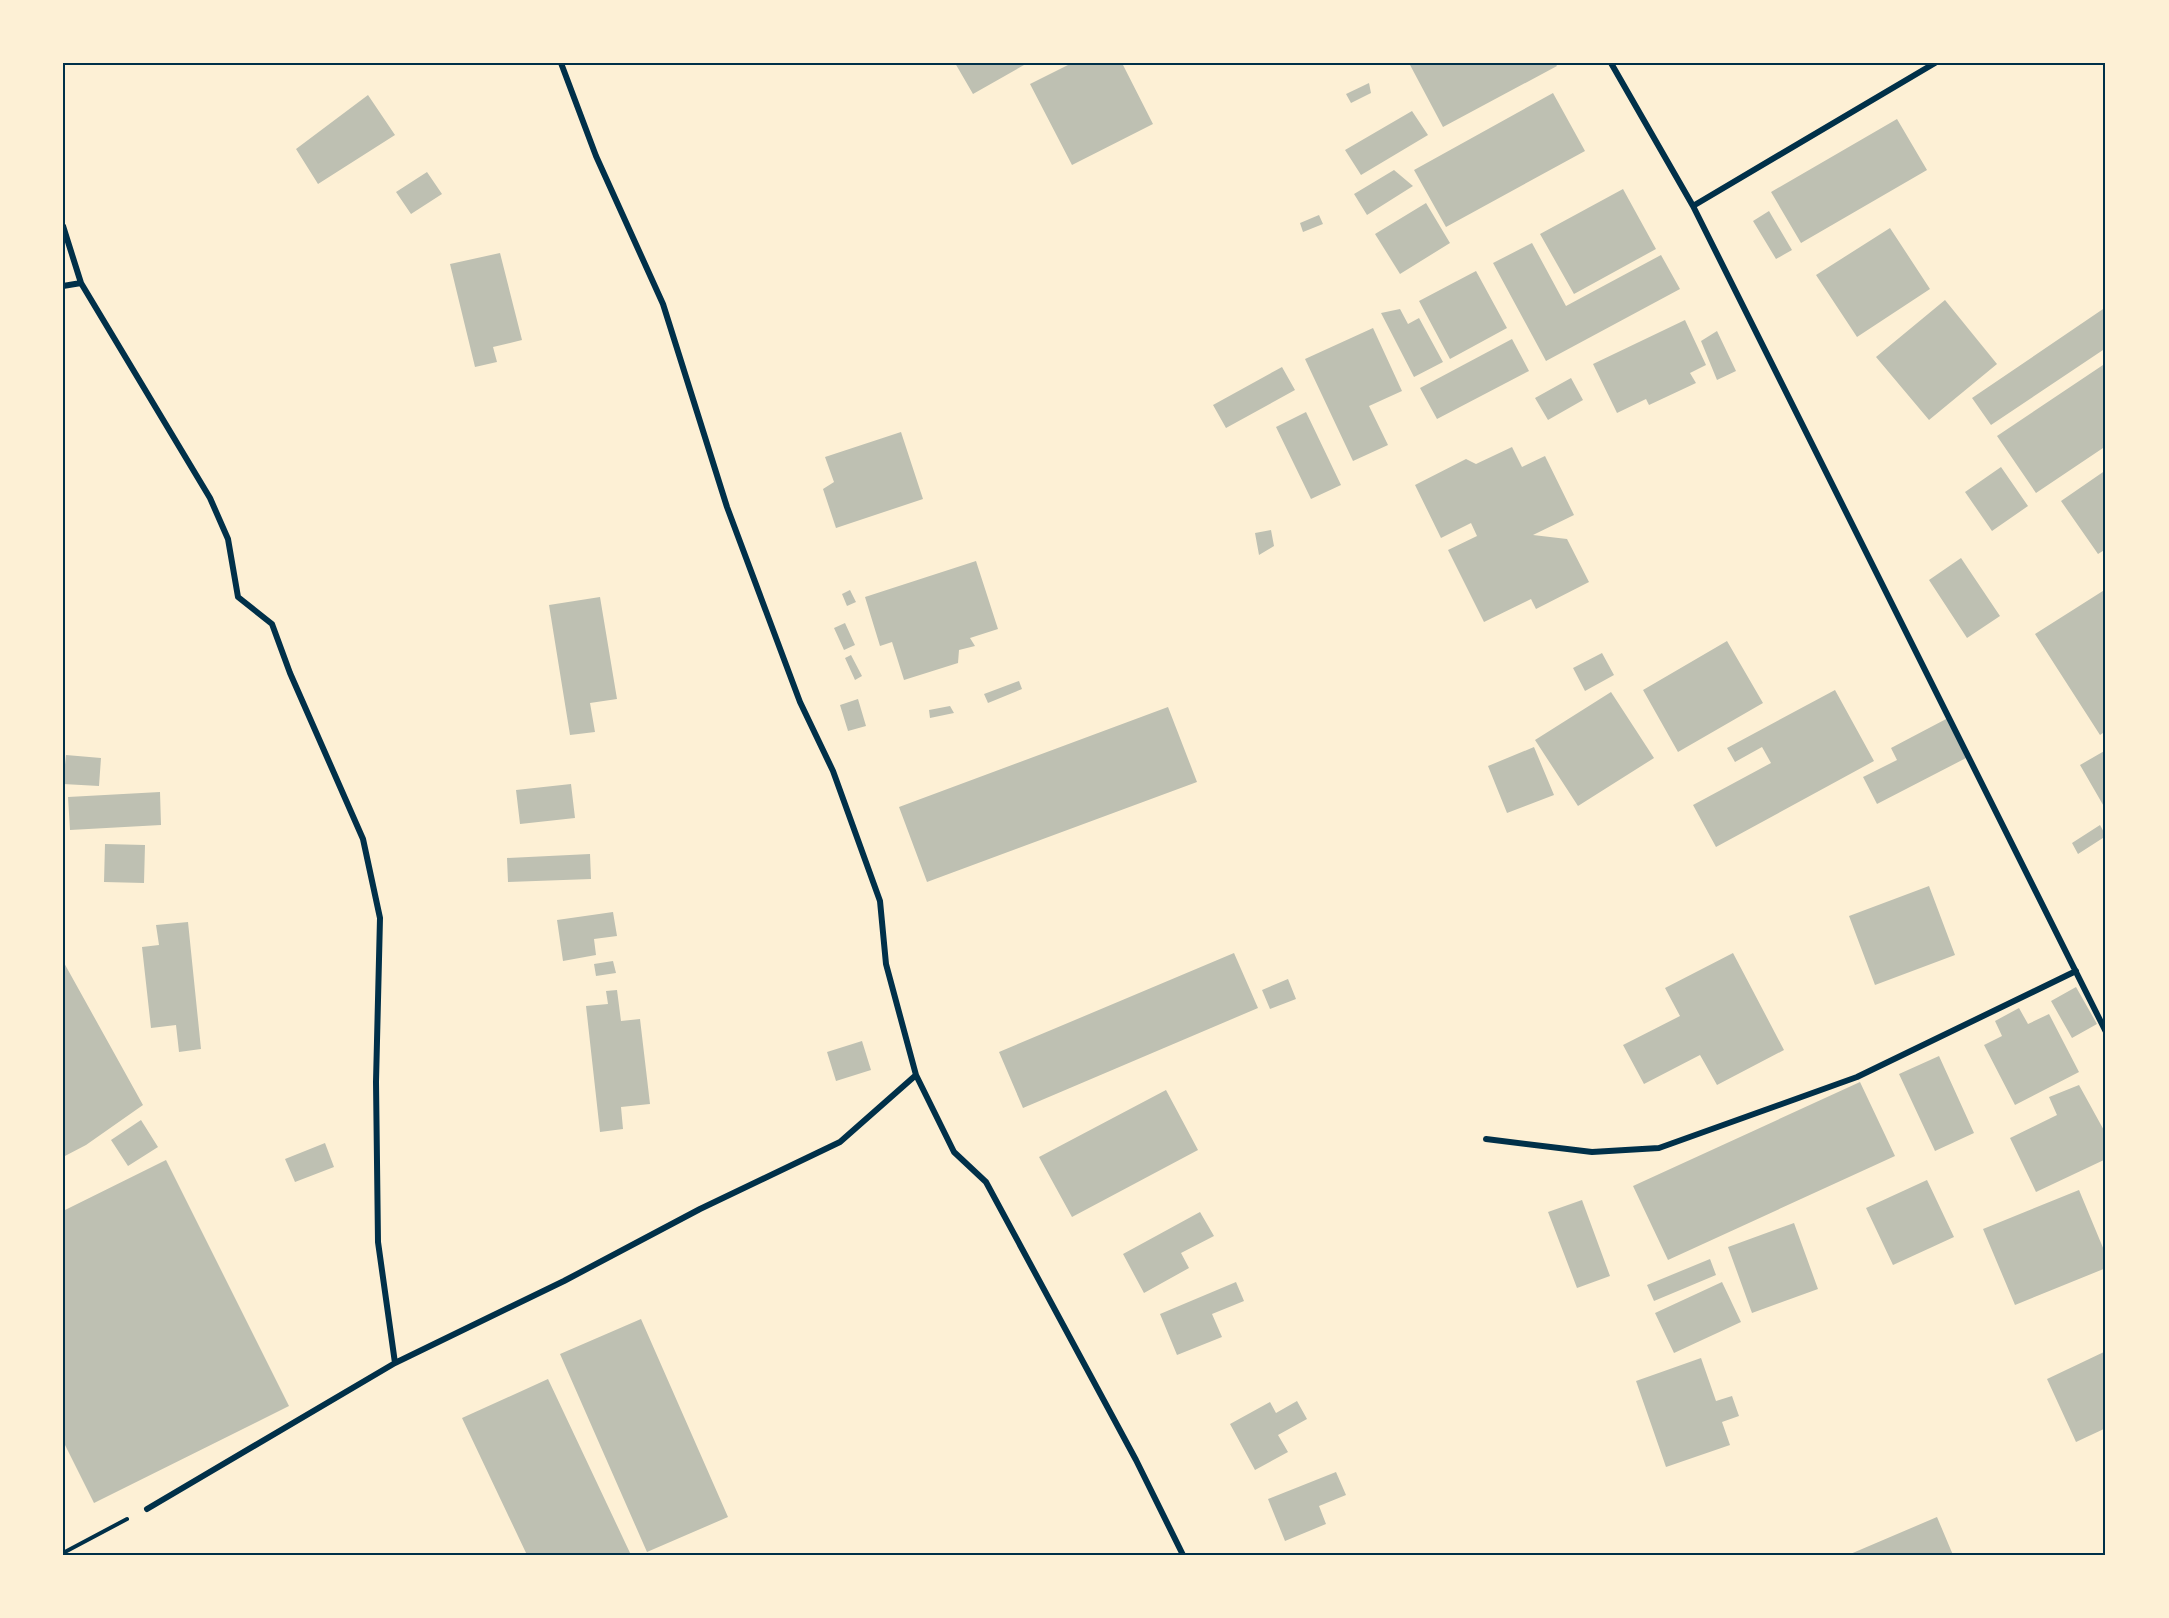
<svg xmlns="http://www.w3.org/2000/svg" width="2169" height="1618" font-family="'Work Sans',sans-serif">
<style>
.building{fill:#bec0b2}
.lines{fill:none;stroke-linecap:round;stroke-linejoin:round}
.path{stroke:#003049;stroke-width:4}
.minor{stroke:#003049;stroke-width:6}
.neatline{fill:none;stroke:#003049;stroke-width:2}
</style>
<rect width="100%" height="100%" fill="#fdf0d5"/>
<path class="building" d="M955 63H1023L1024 65 973 94Z
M1072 63H1122L1153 124 1072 165 1030 84Z
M1409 63H1555L1557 66 1443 127Z
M1369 83 1371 93 1351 103 1346 94Z
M1553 93 1585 151 1446 227 1414 170Z
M368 95 395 135 318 184 296 149Z
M1412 111 1428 135 1361 175 1345 150Z
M1897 119 1927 170 1801 243 1771 192Z
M1394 170 1413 186 1367 215 1354 194Z
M427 172 442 194 411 214 396 192Z
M1623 189 1656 249 1574 294 1540 234Z
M1426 203 1450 243 1400 274 1375 234Z
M1769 211 1792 250 1776 259 1753 221Z
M1319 215 1323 224 1303 232 1300 223Z
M1890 228 1930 289 1857 337 1816 275Z
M1532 243 1566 306 1661 255 1680 289 1546 361 1493 263Z
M500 253 522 340 493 347 497 362 475 367 450 264Z
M1476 271 1507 328 1450 359 1419 301Z
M1945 300 1997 364 1929 420 1876 357Z
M2106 307V348L1991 425 1972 398Z
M1400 309 1408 324 1419 318 1443 362 1414 377 1381 313Z
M1685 320 1706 365 1690 373 1696 383 1649 405 1646 399 1617 413 1593 364Z
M1373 328 1402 391 1369 406 1388 445 1353 461 1305 359Z
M1717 331 1736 371 1717 380 1701 341Z
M1512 339 1529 371 1437 419 1420 388Z
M2106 363V446L2036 493 1997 436Z
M1282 367 1295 390 1226 428 1213 405Z
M1571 378 1583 400 1548 420 1535 398Z
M1306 412 1341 485 1311 499 1276 427Z
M901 432 923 499 836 528 823 489 834 482 825 457Z
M1512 447 1522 467 1545 456 1574 515 1533 535 1567 539 1589 582 1536 609 1531 599 1484 622 1448 550 1477 536 1471 523 1441 538 1415 485 1466 459 1476 464Z
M2001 467 2028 506 1992 531 1965 492Z
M2106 470V549L2098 554 2061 501Z
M1271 530 1274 546 1259 555 1255 533Z
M1961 558 2000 616 1967 638 1929 580Z
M976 561 998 629 970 638 975 646 959 650 958 663 904 680 892 642 880 646 865 597Z
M2106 589V731L2100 735 2035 634Z
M850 590 856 602 847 606 842 594Z
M600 597 617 699 590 703 595 732 570 735 549 605Z
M845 623 855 645 844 650 834 628Z
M1727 641 1763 703 1678 752 1643 690Z
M1602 653 1614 675 1585 691 1573 668Z
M851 655 862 676 855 680 845 658Z
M1019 681 1022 689 988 703 984 694Z
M1835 690 1874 761 1716 847 1693 805 1771 763 1762 747 1735 762 1727 748Z
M1611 692 1654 758 1578 806 1535 740Z
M858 699 866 726 848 731 840 705Z
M950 706 954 713 930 718 929 710Z
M1168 707 1197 782 927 882 899 807Z
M1948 718 1968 757 1877 804 1863 777 1897 760 1891 748Z
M1534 747 1554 795 1507 813 1488 766Z
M2106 750V810L2080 765Z
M66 755 101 758 99 786 63 784Z
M571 784 575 818 520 824 516 790Z
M160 792 161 825 70 830 68 797Z
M2100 825 2106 836 2078 854 2072 843Z
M105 844 145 845 144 883 104 882Z
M590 854 591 879 508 882 507 858Z
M1929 886 1955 955 1875 985 1849 916Z
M613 912 617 936 594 939 596 955 563 961 557 920Z
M188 922 201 1049 179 1052 176 1025 151 1028 142 947 159 945 156 925Z
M1234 953 1258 1008 1023 1108 999 1052Z
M1733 953 1784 1050 1717 1085 1700 1055 1644 1084 1623 1045 1680 1016 1665 988Z
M63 961 143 1105 86 1145 63 1157Z
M613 961 616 973 596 976 594 964Z
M1288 979 1296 999 1270 1009 1262 990Z
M2076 987 2097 1024 2072 1038 2051 1001Z
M617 990 621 1021 640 1019 650 1104 621 1107 623 1129 600 1132 586 1006 608 1004 606 991Z
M2019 1008 2028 1024 2049 1014 2079 1072 2015 1105 1984 1045 2002 1036 1995 1021Z
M862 1041 871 1070 836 1081 827 1052Z
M1939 1056 1974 1133 1935 1151 1899 1074Z
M1860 1082 1895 1156 1668 1260 1633 1186Z
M2079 1085 2106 1134V1159L2036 1192 2010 1138 2057 1115 2049 1097Z
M1166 1090 1198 1150 1072 1217 1039 1157Z
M141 1120 158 1147 128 1166 111 1140Z
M325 1143 334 1167 295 1182 285 1159Z
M166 1160 289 1406 94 1503 63 1441V1211Z
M1927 1180 1954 1237 1893 1265 1866 1208Z
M2079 1190 2106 1255V1268L2015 1305 1983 1229Z
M1582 1200 1610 1276 1577 1288 1548 1212Z
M1200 1212 1214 1236 1181 1253 1189 1268 1144 1293 1123 1254Z
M1794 1223 1818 1289 1752 1313 1728 1247Z
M1710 1259 1716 1275 1654 1301 1647 1285Z
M1236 1282 1244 1301 1212 1314 1222 1337 1177 1355 1160 1314Z
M1722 1282 1741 1322 1674 1353 1655 1313Z
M641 1319 728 1517 647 1552 560 1354Z
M2106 1351V1428L2076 1442 2047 1379Z
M1701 1358 1716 1401 1732 1396 1739 1416 1722 1422 1730 1445 1666 1467 1636 1381Z
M548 1379 631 1555H527L462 1418Z
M1297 1401 1307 1419 1278 1435 1288 1452 1255 1470 1230 1424 1270 1402 1276 1413Z
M1336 1472 1346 1495 1319 1506 1326 1524 1285 1541 1268 1499Z
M1937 1517 1953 1555H1848Z"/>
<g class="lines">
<path class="path" d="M63 1553 127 1519"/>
<path class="minor" d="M561 63 596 156 663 304 727 507 800 702 833 771 880 901 886 964 916 1075
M1611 63 1693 206 2106 1032
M1693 206 1935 63
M63 226 81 283 210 498 228 539 238 597 272 624 290 673 363 839 380 918 376 1082 378 1242 395 1363
M63 286 81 283
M1486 1139 1592 1152 1659 1148 1857 1077 2076 971
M147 1509 395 1363 564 1281 700 1209 840 1142 916 1075 954 1152 986 1182 1136 1460 1183 1555"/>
</g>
<rect width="2169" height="1618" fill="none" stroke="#fdf0d5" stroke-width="129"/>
<rect x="64" y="64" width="2040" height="1490" class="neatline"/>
</svg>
